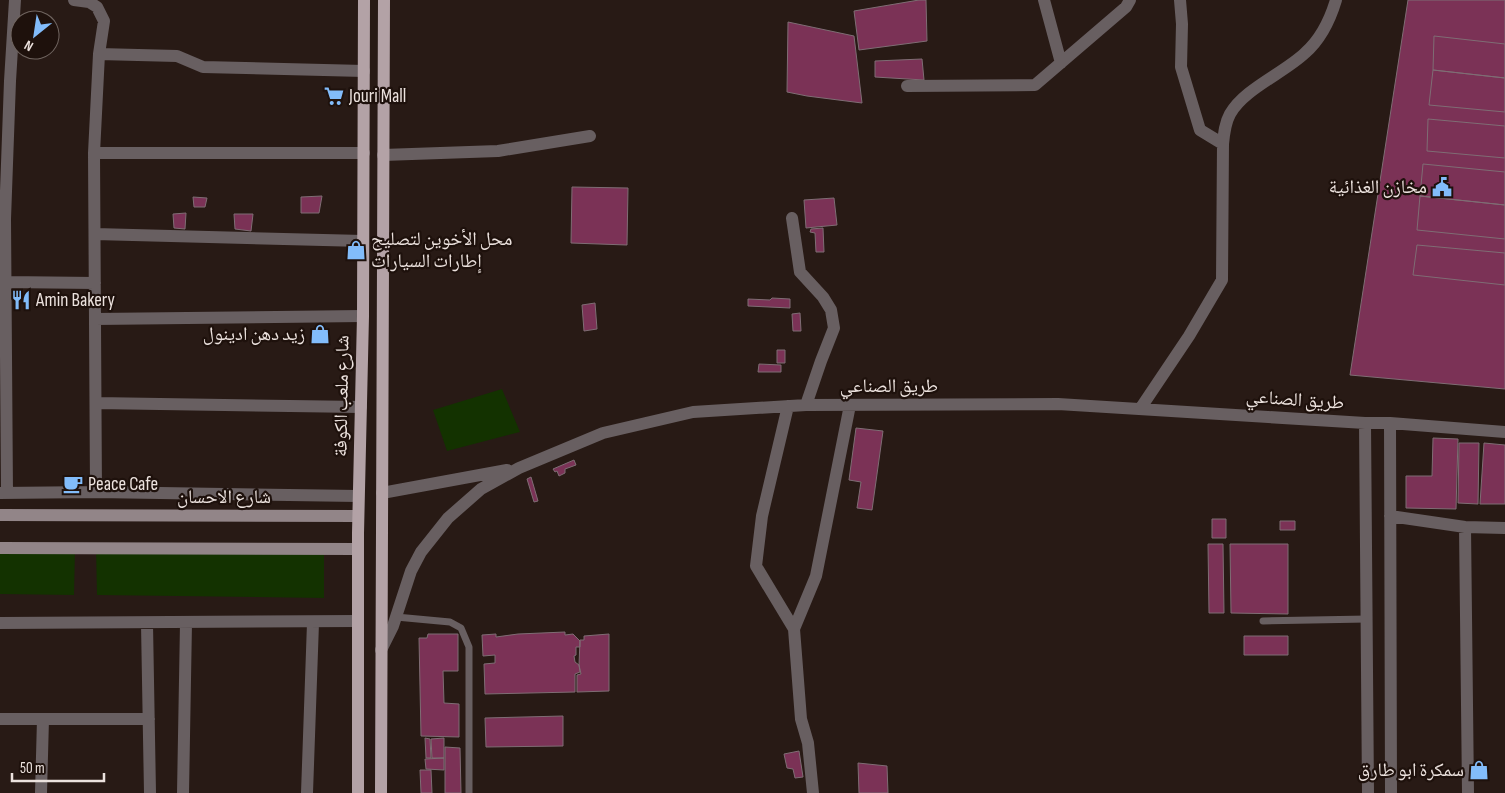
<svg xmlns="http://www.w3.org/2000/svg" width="1505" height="793" font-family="'Sofia Sans Condensed','Noto Naskh Arabic',sans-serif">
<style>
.green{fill:#133200}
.building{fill:#7b3256;stroke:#7f6d74}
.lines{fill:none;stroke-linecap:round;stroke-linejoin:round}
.lane{stroke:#685f61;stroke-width:7}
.street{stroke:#685f61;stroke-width:12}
.secondary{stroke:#928588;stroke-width:12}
.primary{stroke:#b3a2a6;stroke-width:12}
.labels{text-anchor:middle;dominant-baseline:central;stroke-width:4.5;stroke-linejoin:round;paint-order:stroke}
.poi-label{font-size:19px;fill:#ece2de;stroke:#1e110c;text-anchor:start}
.street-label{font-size:19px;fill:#ece2de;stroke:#1e110c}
</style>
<rect width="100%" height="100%" fill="#281a15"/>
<path class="green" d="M502 389 520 432 447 451 433 410Z
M324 546V598L97 595 96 547Z
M0 548H75L74 595 0 594Z"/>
<path class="building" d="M919 0H926L927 41 859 50 854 11Z
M1408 0H1505V389L1350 375Z
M788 22 854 36 862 103 807 96 787 92Z
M1434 36 1505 44V78L1433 70Z
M922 59 924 80 875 77V61Z
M1433 70 1505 78V112L1429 105Z
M1428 119 1505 126V158L1427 151Z
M1423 164 1505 172V205L1420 196Z
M572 187 628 188 627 245 571 243Z
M322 196 319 213H301V197Z
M1420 196 1505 205V239L1417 230Z
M193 197 207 198 205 207H194Z
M834 198 837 225 806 228 804 200Z
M186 213 185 229 174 228 173 214Z
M234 214H253L251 231 235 229Z
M823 228 824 252H816L815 233 810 232 811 229Z
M1417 245 1505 253V285L1413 275Z
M772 298 790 299V308L748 306V299L770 300Z
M595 303 597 329 584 331 582 305Z
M800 313 801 331H793L792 314Z
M777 350H785V363H777Z
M759 364 781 365V372H758Z
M856 428 883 431 872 510 857 508 861 482 849 480Z
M1433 438 1458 439 1456 509 1406 508V476H1432Z
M1459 443H1479L1478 504 1458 503Z
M1484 443 1505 445V504H1480Z
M574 460 576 465 565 469V473L559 476 557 471 555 472 553 469Z
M531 477 538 501 534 502 527 479Z
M1212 519H1226V538H1212Z
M1280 521H1295V530H1280Z
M1208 544H1223L1224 613H1209Z
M1230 544H1288V614L1231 613Z
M565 632V635L573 634 580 641V647H576V655L574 656 575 662 579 665 580 672 575 674V692L485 694 484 664 495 663V655L483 656 482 635 496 634V637L518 634Z
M428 634H458V671H443L444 703 459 704V737L421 736 419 638H427Z
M609 634V691L577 692V675L581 674 579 665 580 640H584V636Z
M1244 636H1288V655H1244Z
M563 716V746L486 747 485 718Z
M425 738 430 739 431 758H426Z
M444 738V758H432L431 739Z
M445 747 460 748 461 793H445Z
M799 751 803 777 795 778 793 769 787 768 784 754Z
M444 758V770L426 769 425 759Z
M858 763 887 766 888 793H859Z
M420 770H431L432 793H421Z"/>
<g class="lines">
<path class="lane" d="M396 617 450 622 461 628 469 647V793
M1263 621 1367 619"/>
<path class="street" d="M74 0 89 2 97 7 104 21 99 54 94 153 96 492
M1044 0 1061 63
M1180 0 1182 24 1181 67 1200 130 1223 144
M99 54 177 56 203 67 364 71
M907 86 1035 85 1126 7 1130 0
M94 153H364
M383 155 498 151 590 136
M792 218 800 272 823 297 831 310 834 328 821 361 806 405
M95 234 363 241
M6 282 95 283
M95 319 363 316
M96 403 361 407
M788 406 762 516 756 566 794 629
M1140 409 1189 336 1222 280 1223 144C1224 133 1225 123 1230 114 1244 89 1284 73 1305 53 1321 39 1330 20 1336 0
M1365 423 1368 793
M1390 423 1391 793
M0 493 96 492 358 496
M7 493 5 219 10 81 15 0
M382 493 507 470
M1390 516 1465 527 1505 528
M1465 527 1468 793
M0 623 357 621
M147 624 150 793
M381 650 393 626 411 571 421 552 448 518 481 489 519 468 603 433 693 412 806 405 1058 404 1365 423H1390L1505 432
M0 719H149
M41 793 43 719
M183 793 186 623
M307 793 313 623
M813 793 808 743 801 719 794 629 816 576 850 405"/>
<path class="secondary" d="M0 515 358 516
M0 548 358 549"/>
<path class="primary" d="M358 793V533L363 316 364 0
M381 793 384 0"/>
</g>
<defs>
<symbol id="supermarket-bare" viewBox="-9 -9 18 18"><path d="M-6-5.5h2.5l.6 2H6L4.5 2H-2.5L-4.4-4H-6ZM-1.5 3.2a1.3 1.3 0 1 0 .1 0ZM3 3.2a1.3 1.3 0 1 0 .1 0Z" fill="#82bcfa" stroke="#1e110c" stroke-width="2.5" paint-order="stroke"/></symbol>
<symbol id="civic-bare" viewBox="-9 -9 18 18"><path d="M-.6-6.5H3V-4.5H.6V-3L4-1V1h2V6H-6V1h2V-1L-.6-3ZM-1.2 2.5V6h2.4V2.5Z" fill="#82bcfa" stroke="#1e110c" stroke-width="2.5" paint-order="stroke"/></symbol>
<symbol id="shop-bare" viewBox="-9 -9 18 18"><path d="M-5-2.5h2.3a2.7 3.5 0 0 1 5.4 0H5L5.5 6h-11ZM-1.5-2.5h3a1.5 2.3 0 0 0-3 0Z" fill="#82bcfa" stroke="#1e110c" stroke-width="2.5" paint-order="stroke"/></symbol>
<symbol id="restaurant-bare" viewBox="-9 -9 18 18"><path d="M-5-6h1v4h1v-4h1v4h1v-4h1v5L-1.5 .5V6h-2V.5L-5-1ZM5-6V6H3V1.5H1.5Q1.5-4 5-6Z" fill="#82bcfa" stroke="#1e110c" stroke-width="2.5" paint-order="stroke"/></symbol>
<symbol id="cafe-bare" viewBox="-9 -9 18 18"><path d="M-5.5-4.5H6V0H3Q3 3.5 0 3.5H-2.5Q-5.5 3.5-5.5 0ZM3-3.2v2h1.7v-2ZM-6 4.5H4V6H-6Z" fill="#82bcfa" stroke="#1e110c" stroke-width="2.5" paint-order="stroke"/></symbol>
</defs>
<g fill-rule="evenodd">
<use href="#supermarket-bare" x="320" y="82" width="28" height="28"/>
<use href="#civic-bare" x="1428" y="173" width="28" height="28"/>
<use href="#shop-bare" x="342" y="236" width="28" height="28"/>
<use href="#restaurant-bare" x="7" y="286" width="28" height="28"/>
<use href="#shop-bare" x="306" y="320" width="28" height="28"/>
<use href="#cafe-bare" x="59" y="470" width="28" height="28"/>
<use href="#shop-bare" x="1465" y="756" width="28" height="28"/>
</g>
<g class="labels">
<g class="poi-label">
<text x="349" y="96">Jouri Mall</text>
<text x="1427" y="187" text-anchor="end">مخازن الغذائية</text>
<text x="371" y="239">محل الأخوين لتصليح<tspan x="371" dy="22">إطارات السيارات</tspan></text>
<text x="36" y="300">Amin Bakery</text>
<text x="305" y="334" text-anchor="end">زيد دهن ادينول</text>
<text x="88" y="484">Peace Cafe</text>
<text x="1464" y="770" text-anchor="end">سمكرة ابو طارق</text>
</g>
<g class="street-label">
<text x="889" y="386">طريق الصناعي</text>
<text transform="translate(342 396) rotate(-89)">شارع ملعب الكوفة</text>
<text transform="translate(1295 400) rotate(4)">طريق الصناعي</text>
<text x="224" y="497">شارع الاحسان</text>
</g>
</g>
<g transform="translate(35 35) rotate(210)"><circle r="24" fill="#1e110c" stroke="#706560"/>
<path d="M0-4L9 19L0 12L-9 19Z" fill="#82bcfa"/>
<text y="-8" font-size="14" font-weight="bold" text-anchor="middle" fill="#ece2de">N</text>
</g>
<path d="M12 773v8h92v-8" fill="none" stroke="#ece2de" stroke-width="2.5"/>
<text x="20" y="773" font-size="15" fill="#ece2de" stroke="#1e110c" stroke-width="4" paint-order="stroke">50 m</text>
</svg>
